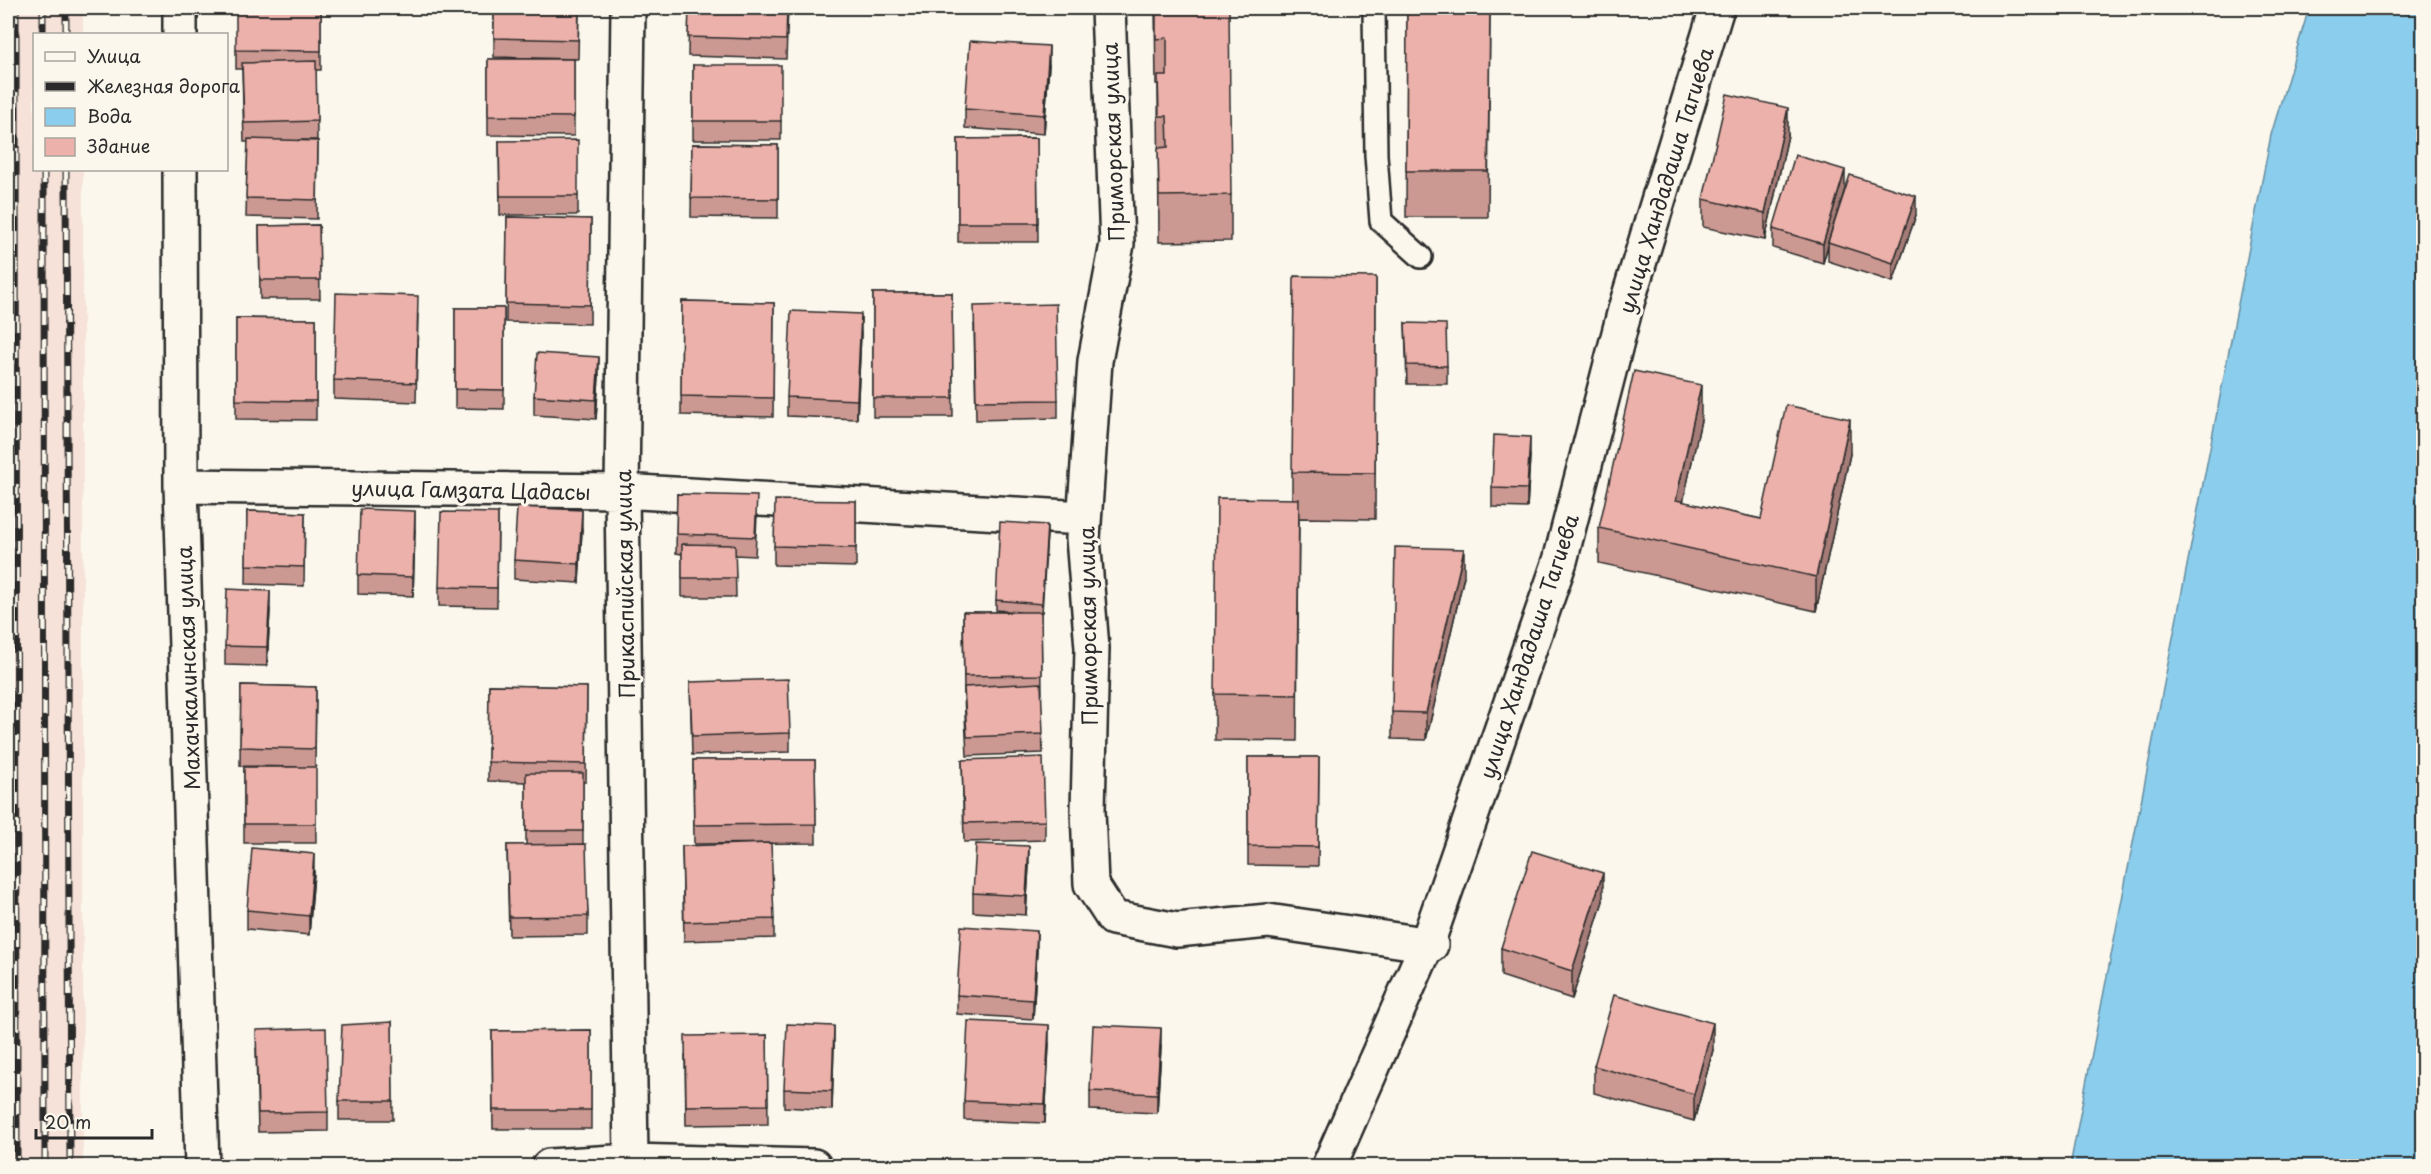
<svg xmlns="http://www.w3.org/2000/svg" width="2431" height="1174" font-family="'Playpen Sans',sans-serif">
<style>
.built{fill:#f6e2d8}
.water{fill:#8bcdec;stroke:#658c9f;stroke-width:1.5}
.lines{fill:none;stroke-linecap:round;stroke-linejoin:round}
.lane-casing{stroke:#2b2b2b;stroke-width:26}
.street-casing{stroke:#2b2b2b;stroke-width:38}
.secondary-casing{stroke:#2b2b2b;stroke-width:38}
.lane{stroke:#fbf7ec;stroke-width:21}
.street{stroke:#fbf7ec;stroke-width:33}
.secondary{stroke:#fbf7ec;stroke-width:33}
.rail-casing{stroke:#2b2b2b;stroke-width:7}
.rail{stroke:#fbf7ec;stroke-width:4.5;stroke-dasharray:14;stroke-linecap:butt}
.wall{fill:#cb9892;stroke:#2b2b2b;stroke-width:1.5}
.shaded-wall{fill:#a57c77;stroke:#2b2b2b;stroke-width:1.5}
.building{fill:#ecb1aa;stroke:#2b2b2b;stroke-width:1.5}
.labels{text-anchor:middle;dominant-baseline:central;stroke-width:6;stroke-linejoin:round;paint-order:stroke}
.street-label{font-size:21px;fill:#2b2b2b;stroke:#fbf7ec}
</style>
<rect width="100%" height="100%" fill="#fbf7ec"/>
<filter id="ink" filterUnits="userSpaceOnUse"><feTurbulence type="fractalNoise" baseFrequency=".0167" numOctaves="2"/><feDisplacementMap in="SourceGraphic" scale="12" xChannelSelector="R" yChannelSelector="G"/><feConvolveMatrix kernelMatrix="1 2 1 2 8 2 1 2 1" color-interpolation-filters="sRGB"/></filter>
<g filter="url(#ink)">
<path class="built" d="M8 8H83V34H34V170H83V1166H8Z"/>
<path class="water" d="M2309 8H2423V1166H2070L2271 135Z"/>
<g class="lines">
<defs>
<path id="lane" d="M1374 8 1376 155 1381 221 1421 257"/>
<path id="street" d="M180 8V34
M628 8 622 491 631 1161
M1108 8 1117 244 1095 361 1083 538 1092 648 1088 810 1091 884 1113 918 1177 930 1268 921 1431 945
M180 170 181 486 202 1166
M181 486 622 491 1084 518
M549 1166 631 1161 814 1166"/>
<path id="secondary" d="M1329 1166 1427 944 1560 561 1626 306 1717 8"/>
</defs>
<use href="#lane" class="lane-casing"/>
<use href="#street" class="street-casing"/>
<use href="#secondary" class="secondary-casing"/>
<use href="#lane" class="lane"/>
<use href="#street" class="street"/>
<use href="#secondary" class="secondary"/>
<defs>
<path id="rail" d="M16 8 17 1166
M43 8V34
M66 34V8
M44 170 45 1166
M66 170 70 1166"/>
</defs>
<use href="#rail" class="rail-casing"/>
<use href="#rail" class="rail"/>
</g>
<path class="wall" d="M321 8V70H316L317 140H298L318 141 317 219 246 217 248 142H244L242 69H236V50Z
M494 8H579L578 59 494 57Z
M689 8H788L786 59 688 56Z
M1155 8 1231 195V241L1159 242 1158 84H1156Z
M1407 8H1548V10L1490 9 1488 217H1406Z
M488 59H574V136L488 135Z
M693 65 781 121V140H693Z
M1049 65 1044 134 965 128V109Z
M1788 135 1765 240 1703 227V199Z
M1037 138 1038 242H958V139Z
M499 141 578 196V215H500Z
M692 144 778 145V218L691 217Z
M1845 189 1916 215 1893 282 1828 261V245L1823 263 1773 248V229Z
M507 217 591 219 590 324 506 322Z
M319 225 320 299H260L259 226Z
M1376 277 1375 519 1299 518 1297 741 1215 740V694L1292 499V472Z
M873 293H952L953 417H873Z
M682 301 774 303 773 417 681 415Z
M455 308H504V409L455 408Z
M418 315 416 402 334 399V380Z
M236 318 316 319V420L236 419Z
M1405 323 1447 366V384H1407Z
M974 325 1058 400V418L976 420Z
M861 333 857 419 787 416V397Z
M599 376 596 419 534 415V396Z
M1701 420 1683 502 1761 519 1850 454 1816 611 1599 563V528Z
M1530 456 1527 508 1492 507V488Z
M677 494 757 515 755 556 735 555 736 597H682V554L676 553Z
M856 501V567L774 565V546Z
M247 511 305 513 304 586 246 584Z
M498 513 497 607 439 606V587Z
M582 529 579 583 514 579V560Z
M415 530 413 596 358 594V575Z
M1047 534 1041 613 1042 694H1041L1043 753 967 756 964 695 963 612H1020L996 610V600Z
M1464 576 1426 740 1392 739V712Z
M270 610 267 666 225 665V646Z
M690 682 790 733V752L692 755Z
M241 685 316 687 315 767 316 843H244V767H297L240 766Z
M489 685 587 687 586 782H583V844L588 916V935L509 936 507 845H526V782L488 781Z
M1248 757H1319L1318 866 1248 865Z
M693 760H815L816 843 694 844Z
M962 760 1045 821V840L964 842Z
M682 846 774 919V938L684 941Z
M1029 865 1026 915 973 912V893Z
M314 873 309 935 247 929V910Z
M1603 901 1572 999 1501 976V948Z
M1037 950 1033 1019 957 1014V995Z
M392 1022 393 1120H339V1101Z
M591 1030V1129H493L492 1031Z
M767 1035 768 1124 686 1125 685 1055Z
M1049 1044 1045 1123 964 1120V1101Z
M834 1045 832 1110 784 1107V1089Z
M1161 1047 1157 1113 1090 1110V1091Z
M256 1049 328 1112V1131L258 1132Z
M1713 1050 1694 1121 1594 1093V1066Z"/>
<path class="shaded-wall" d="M1049 46V65L1044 134V115Z
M1788 108V135L1765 240V213Z
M1845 170V189L1828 242V245L1823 263V244Z
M1916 196V215L1893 282V263Z
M861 314V333L857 419V400Z
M599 357V376L596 419V400Z
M1701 385V420L1676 535V500Z
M1850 419V454L1816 611V577Z
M1530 437V456L1527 508V489Z
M582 510V529L579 583V564Z
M415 511V530L413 596V577Z
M1047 525V534L1042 613V604Z
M1464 549V576L1426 740V713Z
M270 591V610L267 666V647Z
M1029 846V865L1026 915V896Z
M314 854V873L309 935V916Z
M1603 873V901L1572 999V971Z
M1037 931V950L1033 1019V1000Z
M1713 1023V1050L1694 1121V1094Z
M1049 1025V1044L1045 1123V1104Z
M834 1026V1045L832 1110V1091Z
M1161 1028V1047L1157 1113V1094Z"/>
<path class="building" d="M236 8H321V51L236 50Z
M494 8H579L578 40 494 38Z
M689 8H787L786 40 688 37Z
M1156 8H1229L1231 195 1159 196 1158 148 1168 147 1167 116H1159L1158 76H1167V38L1156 39Z
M1407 8H1490L1488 171H1406Z
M970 41 1049 46 1044 115 965 109Z
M488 59H574V117L488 116Z
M316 61 317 121 244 123 242 63Z
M693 65H781V121H693Z
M1727 94 1788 108 1765 213 1703 199Z
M1037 138 1038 223H958V139Z
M248 139 318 141 317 200 246 198Z
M578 140V196H500L499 141Z
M692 144 778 145V199L691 198Z
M1795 155 1845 170 1823 244 1773 229Z
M1850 175 1916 196 1893 263 1828 242Z
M507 217 591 219 590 305 506 303Z
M319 225 320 280H260L259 226Z
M1294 276 1376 277 1375 473 1292 472Z
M336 293 418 296 416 383 334 380Z
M873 293H952L953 398H873Z
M682 301 774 303 773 398 681 396Z
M1056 304 1058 400 976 401 974 306Z
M455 308H504V390L455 389Z
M791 311 861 314 857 400 787 397Z
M236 318 316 319V401L236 400Z
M1405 323 1446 324 1447 366 1407 365Z
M537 353 599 357 596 400 534 396Z
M1634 371 1701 385 1676 500 1761 519 1786 405 1850 419 1816 577 1599 528Z
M1494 435 1530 437 1527 489 1492 488Z
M677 494 757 496 755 537 676 534Z
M1217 498 1299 499 1297 695 1215 694Z
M775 500 856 501V548L774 546Z
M517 507 582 510 579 564 514 560Z
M360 509 415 511 413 577 358 575Z
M247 511 305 513 304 567 246 565Z
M441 512 498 513 497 588 439 587Z
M1000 522 1047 525 1042 604 996 600Z
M682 544 735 545 736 578H682Z
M1395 547 1464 549 1426 713 1392 712Z
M227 589 270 591 267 647 225 646Z
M963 612H1041L1042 675 964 676Z
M788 679 790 733 692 736 690 682Z
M1041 683 1043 734 967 737 964 687Z
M241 685 316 687 315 749 240 747Z
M489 685 587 687 586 764 488 762Z
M1043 757 1045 821 964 823 962 760Z
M1248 757H1319L1318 847 1248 846Z
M693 760H815L816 824 694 825Z
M244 767H316V824H244Z
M526 773H583V831H526Z
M771 843 774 919 684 922 682 846Z
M586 844 588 916 509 917 507 845Z
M976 844 1029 846 1026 896 973 893Z
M252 848 314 854 309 916 247 910Z
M1532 851 1603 873 1572 971 1501 948Z
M961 926 1037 931 1033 1000 957 995Z
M1614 995 1713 1023 1694 1094 1594 1066Z
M968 1021 1049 1025 1045 1104 964 1101Z
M392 1022 393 1101H339L342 1025Z
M787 1024 834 1026 832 1091 784 1089Z
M1093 1025 1161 1028 1157 1094 1090 1091Z
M326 1028 328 1112 258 1113 256 1030Z
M591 1030V1110H493L492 1031Z
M767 1035 768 1105 686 1106 685 1036Z"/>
</g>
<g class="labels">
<g class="street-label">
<text transform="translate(1112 142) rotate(-92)">Приморская улица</text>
<text transform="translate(1665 180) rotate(-73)">улица Хандадаша Тагиева</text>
<text transform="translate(471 489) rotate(1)">улица Гамзата Цадасы</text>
<text transform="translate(624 584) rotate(-91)">Прикаспийская улица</text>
<text transform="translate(1087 626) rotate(-91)">Приморская улица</text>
<text transform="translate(1528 646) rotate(-72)">улица Хандадаша Тагиева</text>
<text transform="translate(187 668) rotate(-92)">Махачкалинская улица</text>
</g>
</g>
<rect width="2431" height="1174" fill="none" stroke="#fbf7ec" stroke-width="30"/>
<rect x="15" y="15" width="2401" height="1144" fill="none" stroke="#2b2b2b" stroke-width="2" filter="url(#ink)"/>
<rect x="33" y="33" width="195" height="138" fill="#fbf7ec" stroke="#a8a59f" stroke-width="1.5"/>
<rect x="45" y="52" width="30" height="9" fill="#fbf7ec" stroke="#a8a59f" stroke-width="1.5"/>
<text x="87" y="63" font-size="18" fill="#2b2b2b">Улица</text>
<rect x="45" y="82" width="30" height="9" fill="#2b2b2b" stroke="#a8a59f" stroke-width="1.5"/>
<text x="87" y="93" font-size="18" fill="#2b2b2b">Железная дорога</text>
<rect x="45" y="108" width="30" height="18" fill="#8bcdec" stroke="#a8a59f" stroke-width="1.5"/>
<text x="87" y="123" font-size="18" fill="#2b2b2b">Вода</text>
<rect x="45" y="138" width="30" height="18" fill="#ecb1aa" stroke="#a8a59f" stroke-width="1.5"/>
<text x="87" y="153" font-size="18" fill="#2b2b2b">Здание</text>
<path d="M36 1129v9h116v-9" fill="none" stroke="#2b2b2b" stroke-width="3"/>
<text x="45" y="1129" font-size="18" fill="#2b2b2b" stroke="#fbf7ec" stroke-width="4.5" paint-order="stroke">20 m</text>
</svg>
